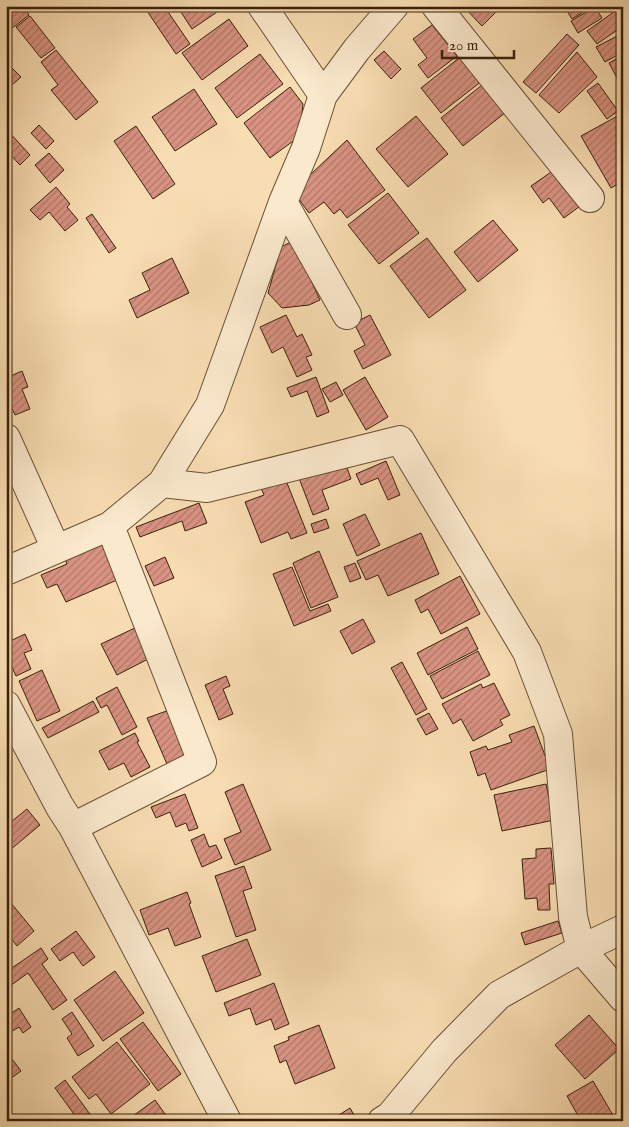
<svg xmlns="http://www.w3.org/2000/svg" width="629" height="1127" font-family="'IM FELL English',serif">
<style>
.building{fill:url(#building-hatch);stroke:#39210b}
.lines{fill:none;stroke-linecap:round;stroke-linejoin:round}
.minor-casing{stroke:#695035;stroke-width:30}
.minor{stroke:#fbe9cd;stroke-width:28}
</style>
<defs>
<pattern id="building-hatch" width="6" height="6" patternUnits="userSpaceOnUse" patternTransform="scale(1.25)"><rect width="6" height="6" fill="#da9383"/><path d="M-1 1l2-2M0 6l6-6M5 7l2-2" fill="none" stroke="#b27869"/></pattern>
</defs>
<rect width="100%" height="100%" fill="#f9ddb2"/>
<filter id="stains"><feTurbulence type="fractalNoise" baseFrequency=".004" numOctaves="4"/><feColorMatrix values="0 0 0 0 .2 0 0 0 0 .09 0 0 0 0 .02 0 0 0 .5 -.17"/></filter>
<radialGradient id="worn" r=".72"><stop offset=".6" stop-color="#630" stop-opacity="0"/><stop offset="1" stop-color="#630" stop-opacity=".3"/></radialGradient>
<path class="building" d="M6 6H23L29 15 11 29 6 23Z
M153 6H164L190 44 176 54 147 11Z
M177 6H226L192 29Z
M463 6H502L482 26Z
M564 6H593L572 19Z
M595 7 602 18 578 33 571 21Z
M618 9 623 16V26L597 44 587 31Z
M30 16 55 48 41 58 16 27Z
M229 19 248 46 202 80 182 53Z
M432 25 457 56 428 78 418 65 427 58 413 39Z
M623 33V52L605 62 596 47Z
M567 34 579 45 536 93 523 82Z
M56 50 98 102 76 120 51 90 58 85 41 62Z
M384 51 401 69 391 79 374 60Z
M577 52 597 77 559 113 539 95Z
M260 54 283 84 237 118 215 88Z
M464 54 483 80 441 113 421 88Z
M623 55V89L609 63Z
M6 62 21 77 12 85 6 79Z
M487 81 510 109 463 146 441 118Z
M598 83 618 111 607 119 587 91Z
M290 87 303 104 300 136 270 158 244 123Z
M194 89 217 124 175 151 152 117Z
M623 113V181L611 188 581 136Z
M416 116 448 154 408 187 376 149Z
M39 125 54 141 46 149 31 133Z
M136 126 175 184 153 199 114 141Z
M8 131 30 155 20 165 6 150V133Z
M347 140 385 190 347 218 340 209 334 214 324 202 309 213 293 191Z
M49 153 64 170 50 183 35 165Z
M554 170 580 206 564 218 549 198 543 203 531 186Z
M56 187 70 204 67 207 78 220 65 231 49 212 40 220 30 210Z
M388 193 419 233 379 264 348 225Z
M92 214 116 248 109 253 86 218Z
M493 220 518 250 478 282 454 252Z
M427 238 466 290 429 318 390 266Z
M295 240 313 274 309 276 320 300 309 305 282 308 268 293 281 247Z
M172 258 189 293 137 318 129 300 150 290 142 273Z
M286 315 297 337 302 334 312 355 306 357 312 370 297 377 283 347 272 353 260 327Z
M370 315 391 355 363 369 354 351 365 345 354 323Z
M22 371 28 387 22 389 30 409 15 415 6 395V378Z
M316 377 329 412 317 417 307 391 291 397 287 388Z
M365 377 388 417 366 430 343 390Z
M336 382 343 395 330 402 322 389Z
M386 461 400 495 388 500 378 478 361 485 356 474Z
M345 462 351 479 322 490 329 509 313 515 299 478Z
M285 478 307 533 291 539 288 532 261 543 245 502 264 495 261 488Z
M199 503 207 523 185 531 182 521 140 537 136 527Z
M365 514 380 545 357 556 343 524Z
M326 519 329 528 314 533 311 524Z
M421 533 439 574 388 596 378 575 366 580 357 561Z
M101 542 117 580 66 602 57 584 47 588 41 575 67 564 64 557Z
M319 551 338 597 311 608 293 563Z
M165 557 174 578 154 586 145 566Z
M355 563 361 578 350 582 344 567Z
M292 567 310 611 328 604 331 611 294 626 273 574Z
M460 576 480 614 441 634 428 609 421 613 415 600Z
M363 619 375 642 352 654 340 631Z
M137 627 152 657 117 675 101 644Z
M467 627 478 649 428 675 417 653Z
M25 634 32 650 24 653 31 669 16 676 6 654V643Z
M478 651 490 675 442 699 430 676Z
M402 662 427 709 416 715 391 668Z
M42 670 60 711 37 721 19 681Z
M226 676 230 686 223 689 233 714 219 720 205 685Z
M494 683 510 715 500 720 503 725 473 741 461 719 453 724 442 704 481 684 483 688Z
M117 687 137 727 122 735 107 705 101 708 96 698Z
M93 701 99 712 48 738 42 728Z
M172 709 190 755 167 764 147 718Z
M429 713 438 729 426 735 417 719Z
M534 726 550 769 491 790 485 773 478 776 470 752 486 746 488 750 512 742 509 735Z
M135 733 139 741 137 742 150 767 131 777 124 763 109 770 99 751Z
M243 784 271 850 235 865 224 839 241 832 225 792Z
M546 784 554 820 502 831 494 795Z
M185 794 198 828 189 831 186 823 176 827 170 812 156 818 151 807Z
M27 809 40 825 10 850 6 845V826Z
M204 834 209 847 216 845 222 858 202 867 191 840Z
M551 848 554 884H549L550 910H538L537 898 525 899 522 859 536 858V849Z
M244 866 252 888 243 891 256 930 236 937 215 876Z
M187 892 191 903 189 904 201 937 175 946 168 928 149 935 140 910Z
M6 897 34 931 17 946 9 936 6 939Z
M558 921 562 933 525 945 521 933Z
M76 931 95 957 83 966 73 952 60 961 51 949Z
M247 939 261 975 216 992 202 956Z
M41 948 48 959 42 964 67 1000 53 1010 28 973 10 986 6 981V972Z
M115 971 144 1013 103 1041 74 1000Z
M274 983 289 1024 275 1030 271 1019 256 1025 250 1008 229 1016 224 1003Z
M19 1008 31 1027 23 1033 19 1027 6 1035V1017Z
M72 1012 94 1046 78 1056 67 1038 72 1034 62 1019Z
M589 1015 619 1049 585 1079 555 1045Z
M143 1022 181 1074 158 1091 120 1039Z
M319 1025 335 1068 295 1084 286 1060 280 1063 274 1046 289 1040 288 1037Z
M117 1042 150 1084 111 1114 96 1094 89 1099 72 1077Z
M6 1051 21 1071 6 1082Z
M65 1080 95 1121H79L55 1088Z
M593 1081 614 1117 609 1121H581L567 1096Z
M155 1100 170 1121H126Z
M350 1108 357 1120 331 1121V1120Z"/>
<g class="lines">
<defs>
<path id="minor" d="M262 6 323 95
M436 6 590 198
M283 202 347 315
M6 438 56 549
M162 483 207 488 400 440 527 652 558 734 573 917 581 949 623 998
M6 571 110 526 162 483 210 405 283 202 306 148 323 95 357 49 394 6
M6 705 60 807 73 827 227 1121
M73 827 202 762 110 526
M382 1121 390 1116 444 1051 499 995 581 949 623 929"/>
</defs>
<use href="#minor" class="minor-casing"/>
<use href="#minor" class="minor"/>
</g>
<rect width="629" height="1127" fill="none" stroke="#f9ddb2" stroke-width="25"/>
<rect x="8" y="8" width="614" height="1112" fill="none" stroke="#39210b" stroke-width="2.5"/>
<rect x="12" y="12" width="604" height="1102" fill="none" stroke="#39210b"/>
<path d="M442 50v8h72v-8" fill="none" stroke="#39210b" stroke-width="2.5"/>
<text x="449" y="50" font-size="15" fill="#39210b" stroke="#fbe9cd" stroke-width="4" paint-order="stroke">20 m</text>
<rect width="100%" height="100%" filter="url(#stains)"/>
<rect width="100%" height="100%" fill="url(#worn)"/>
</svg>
